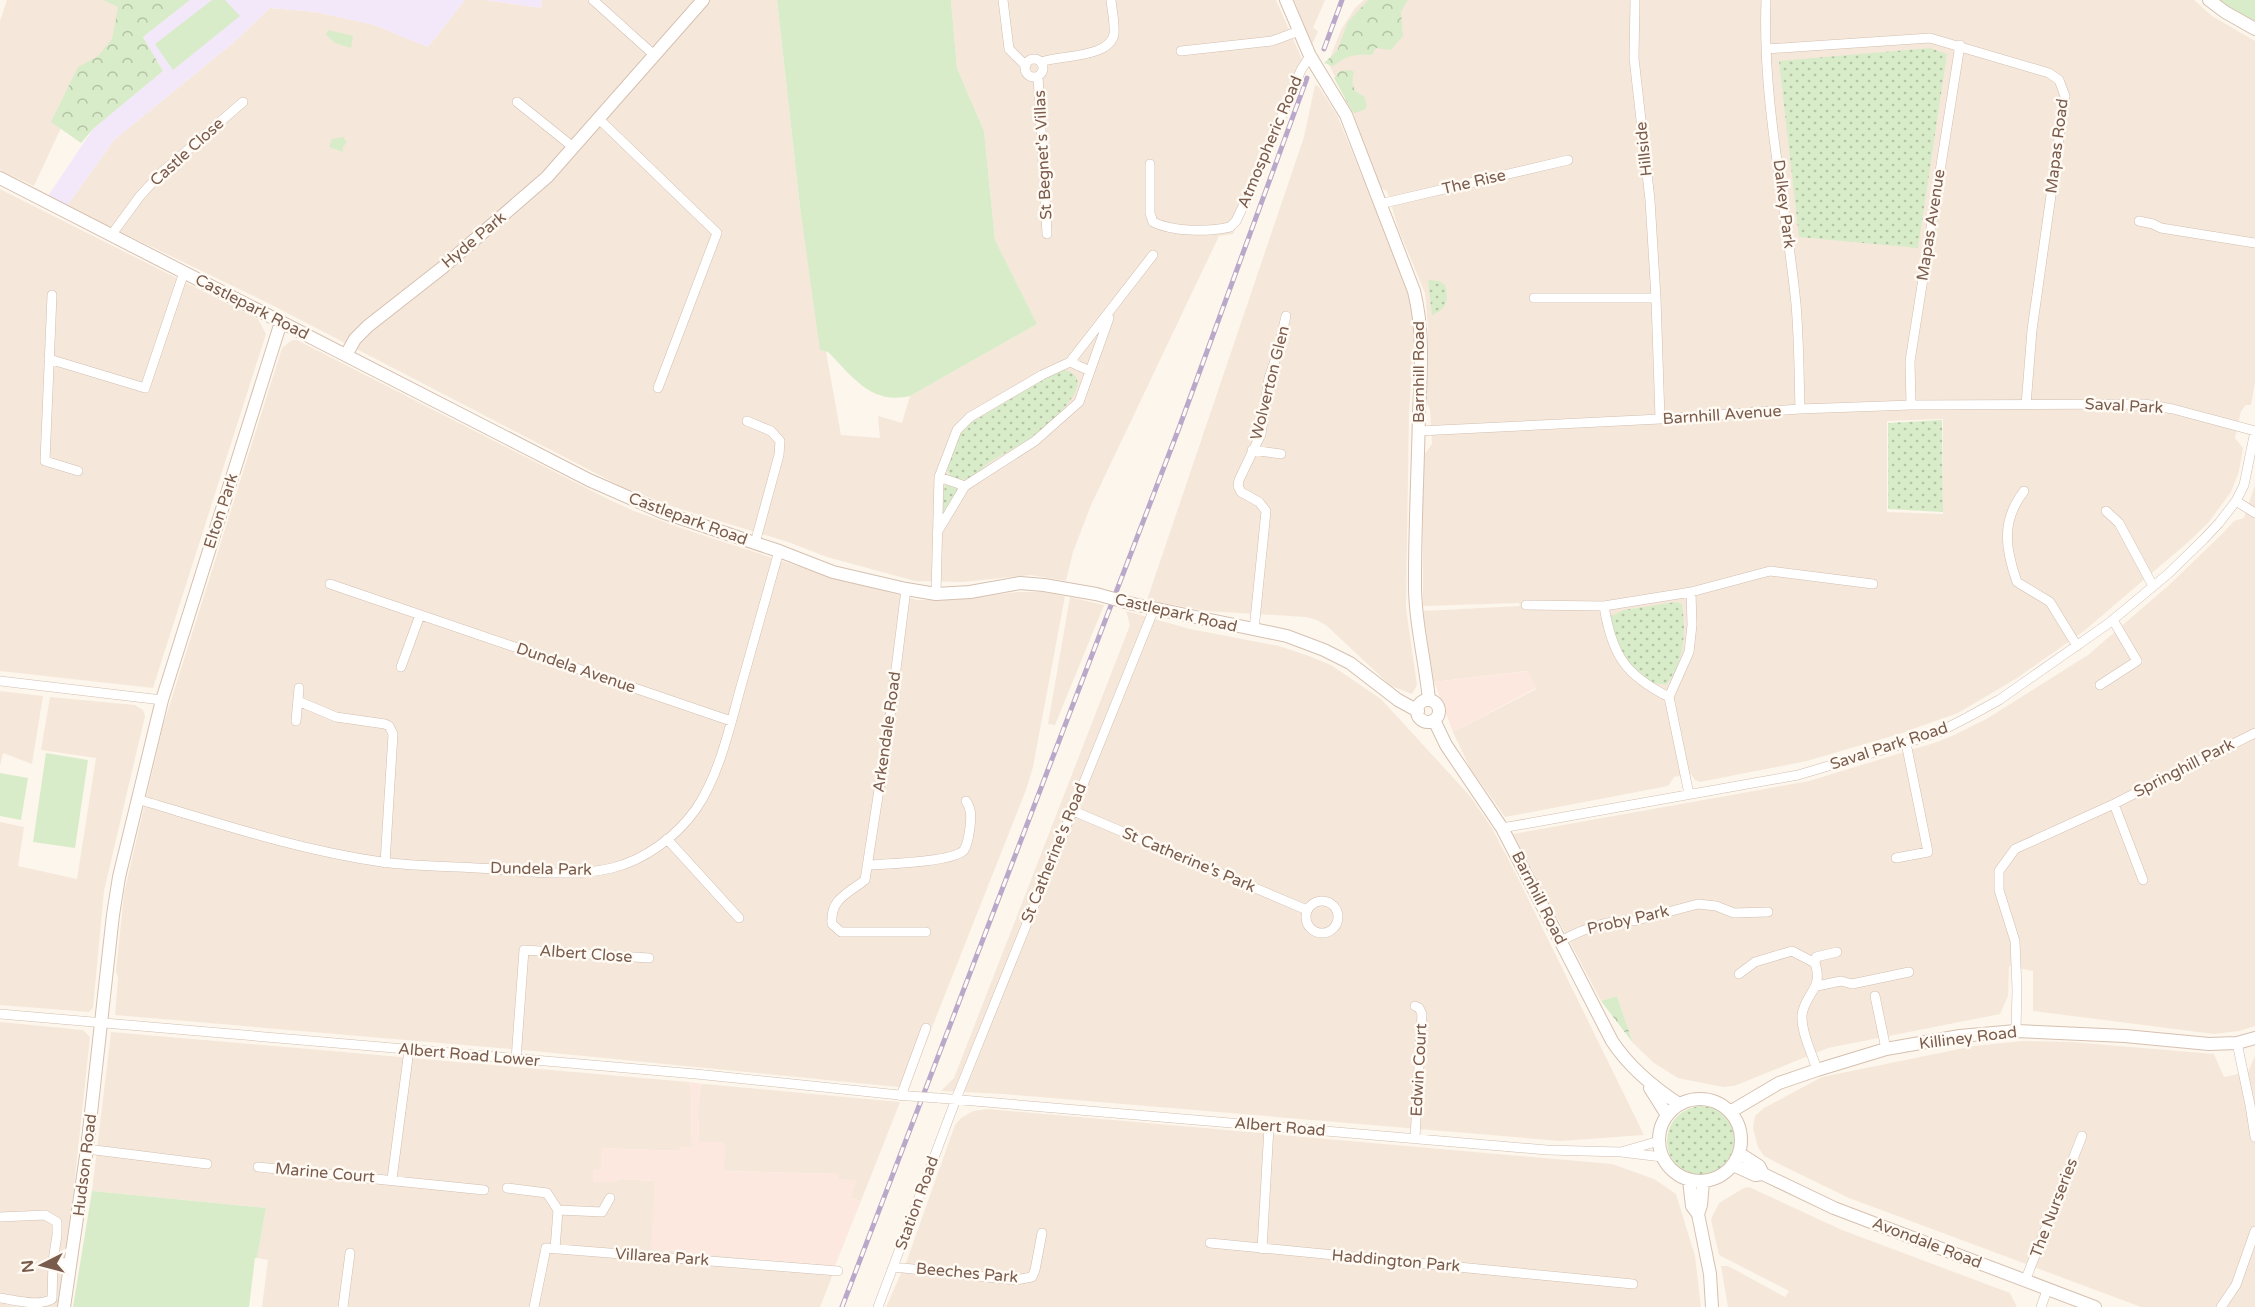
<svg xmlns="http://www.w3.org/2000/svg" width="2255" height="1307" font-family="'Varela Round',sans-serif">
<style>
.residential{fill:#f5e8da;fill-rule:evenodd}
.commercial{fill:#fde8e0}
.education{fill:#f3e8fa}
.grass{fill:url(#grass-dots)}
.forest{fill:url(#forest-crowns)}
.park{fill:#d8ecc9}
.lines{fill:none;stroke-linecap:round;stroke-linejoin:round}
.street-casing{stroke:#d1beb0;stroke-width:10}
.secondary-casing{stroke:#d6c0b0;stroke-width:14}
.street{stroke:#fff;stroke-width:9}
.secondary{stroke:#fff;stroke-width:12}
.rail-casing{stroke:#b9a8c9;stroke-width:5}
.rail{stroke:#fffaf3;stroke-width:3;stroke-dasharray:9;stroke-linecap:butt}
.street-bridge-casing{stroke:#d1beb0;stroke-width:10;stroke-linecap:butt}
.secondary-bridge-casing{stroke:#d6c0b0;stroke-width:14;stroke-linecap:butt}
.street-bridge{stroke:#fff;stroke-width:9}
.secondary-bridge{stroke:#fff;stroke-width:12}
.labels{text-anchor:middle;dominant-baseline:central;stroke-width:5;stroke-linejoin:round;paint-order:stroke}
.street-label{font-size:16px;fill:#7a5c4d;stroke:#fffaf3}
</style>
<defs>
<pattern id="grass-dots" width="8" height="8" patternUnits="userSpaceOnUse" patternTransform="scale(1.5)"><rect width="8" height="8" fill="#d8ecc9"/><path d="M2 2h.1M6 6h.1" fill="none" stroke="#b4c2a5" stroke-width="1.8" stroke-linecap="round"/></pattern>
<pattern id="forest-crowns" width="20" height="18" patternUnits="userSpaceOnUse" patternTransform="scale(1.5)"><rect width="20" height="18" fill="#d8ecc9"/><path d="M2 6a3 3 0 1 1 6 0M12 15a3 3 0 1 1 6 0" fill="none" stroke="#b4c2a5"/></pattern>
</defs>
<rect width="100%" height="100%" fill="#fdf6ec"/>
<path class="residential" d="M7 0H131L108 64 93 59 34 186 0 170V21Z
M465 0H485L541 8 542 0H777L800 207 841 435 880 438 878 416 902 423 910 396 1037 324 995 240 984 131 957 68 951 0H1276L1305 66 1256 184 1233 234 1219 236 1091 505 1073 552 1066 581 1030 575 963 582 915 581 827 557 788 542 674 507 622 487 266 302 67 206 114 140 233 43 270 8 316 12 374 25 428 47Z
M1294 0H1325L1313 28 1318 31 1312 45Z
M1364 0H2194L2212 16 2255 41V382L2251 405H2246L2241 411 2235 438 2243 448 2239 471 2231 492 2208 523 2187 543 2084 631 2017 678 1958 713 1899 734 1807 761 1700 782 1695 780 1691 774 1674 777 1668 786 1505 817 1470 768 1453 732 1536 689 1527 671 1434 682 1423 611 1520 606 1519 603 1423 606V456L1432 444 1430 410 1426 400 1428 328 1425 293 1399 231 1387 191 1378 187 1364 149 1353 112 1328 63 1341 30 1355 8ZM1943 419V514L1887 512V421Z
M1315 85 1319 87 1337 115 1404 279 1410 298 1415 324 1409 414 1406 608 1417 685 1412 694 1391 686 1327 626 1317 620 1306 617 1206 611 1147 600 1304 137Z
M0 189 258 319 266 334 153 688 0 671Z
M292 340H297L606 498 634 511 693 532 819 573 917 600H953L1017 592H1042L1065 596 1033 767 1026 790 908 1088 523 1050 115 1015 118 978 116 971 124 893 163 726 282 348Z
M2255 485V1026L2239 1031 2214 1034 2033 1011V971L2009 966 2008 996 2000 1014 1828 1048 1734 1086 1723 1087 1678 1078 1654 1063 1633 1043 1617 996 1601 1001 1513 834 1809 781 1937 742 1954 735 1988 718 2088 655 2168 586 2223 533 2234 521 2244 518Z
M1070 597 1104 605 1055 725 1048 724Z
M1126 611 1190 629 1279 646 1309 656 1331 665 1381 699 1470 796 1492 828 1517 876 1644 1135 1561 1141 1004 1094 941 1091 954 1078 1130 625Z
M0 691 43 696 32 764 3 753 0 766Z
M50 697 135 705 143 710 145 716 104 891 93 1008 89 1012 0 1005V822L24 827 18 866 77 879 96 758 41 750Z
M0 1022 83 1030 90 1037 74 1188 57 1307H0Z
M111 1032 689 1082 691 1089 692 1147 680 1151 601 1148 612 1182 621 1179 655 1181 652 1249 835 1266 831 1279 820 1307H262L268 1260 257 1258 266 1208 92 1191Z
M2023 1041 2072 1042 2214 1054 2224 1077 2248 1072 2255 1056V1307H2141L1849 1198 1779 1164 1764 1156 1758 1147 1753 1128 1755 1116 1764 1108 1822 1077 1974 1046Z
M703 1084H706L900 1102 861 1201 851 1198 838 1179V1174L724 1171 699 1142 698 1112 700 1088Z
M987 1109 1612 1164 1654 1179 1676 1194 1695 1256 1701 1307H886L907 1260 955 1125 961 1118 973 1111Z
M1749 1187 1842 1230 2010 1293 2017 1307H1728L1721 1266H1728L1785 1297 1789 1291 1719 1255 1711 1220 1713 1215 1719 1203 1744 1188Z"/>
<path class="commercial" d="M1528 671 1536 688 1453 732 1434 682Z
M689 1082 703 1084 700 1088 698 1112 699 1142H725L724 1171 839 1174 838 1179 856 1180 851 1198 861 1201 835 1266 651 1249 655 1181 621 1179 613 1182H593V1170L601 1169V1148L680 1151V1147H692L691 1089Z"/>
<path class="education" d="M190 0H465L428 47 374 25 316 12 270 8 233 43 114 140 67 206 48 196 93 129 163 71 143 37Z
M485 0H542L541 8Z"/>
<path class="grass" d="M1930 48 1947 54 1918 248 1799 237 1779 61Z
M1428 280 1439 281 1445 285C1449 300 1447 309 1432 315Z
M1064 370C1103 379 1047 426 1033 436 1019 447 1001 454 986 465 980 470 975 477 968 479 961 481 956 479 950 476L947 470 957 438 964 427 1057 371Z
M1942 420 1943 512 1888 509V423Z
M945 485 954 487 958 491 940 522Z
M1676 602 1682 604C1686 632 1685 660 1667 684 1645 687 1625 662 1616 644 1612 635 1611 625 1611 616L1624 610Z
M1667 1141a35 35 0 1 1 70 0a35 35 0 1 1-70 0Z"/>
<path class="forest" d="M103 0H190L143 37 163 71 93 129 81 143 51 122 78 67 98 56 112 39 118 7Z
M1368 0H1408L1401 12 1403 36 1391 50 1376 48 1372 55C1355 54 1347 55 1333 66L1324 63 1337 51 1348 22Z
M1351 70 1354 72C1351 83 1352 92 1364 96L1367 106 1364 110 1353 113 1334 78 1340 71Z
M1617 996 1633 1043 1601 1001Z"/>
<path class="park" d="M212 0H225L240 16 173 70 155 44Z
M777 0H951L957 68 984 131 995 240 1037 324 910 396C871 405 853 377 828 352L820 350 800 207Z
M2220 0H2255V22L2234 11Z
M328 30 353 36 351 48 335 43 326 35Z
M343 137 347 142 343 147V152L329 147 332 139Z
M46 753 88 760 75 848 33 842Z
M0 773 28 778 21 820 0 816Z
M92 1191 266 1208 257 1258H255L249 1307H73Z"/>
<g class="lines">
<defs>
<path id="street" d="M593 0 653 54
M1003 0 1009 49 1026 66
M1635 0 1634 58 1650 200 1656 298 1660 419
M1766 0C1762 102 1786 203 1796 304 1799 339 1799 374 1800 409
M1766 49 1930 38 2049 73 2059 80 2065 96 2032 330 2026 405
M1181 51 1272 41 1299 31
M1025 68a9 9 0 1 1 18 0a9 9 0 1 1-18 0Z
M1041 62C1060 55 1110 58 1114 34 1115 23 1112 11 1111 0
M1038 76 1047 234
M517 102 573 147
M599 119 717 233 658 388
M1150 164V213L1153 222C1173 232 1208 232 1230 227L1236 221 1252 187 1301 70 1310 56
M1380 204 1568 160
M2139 221 2153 224 2161 228 2255 243
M112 234 140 196 161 173 243 102
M52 295 45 461 78 471
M1534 298H1656
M49 359 145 388 184 272
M1070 362 1090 371
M1911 405 1910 361 1960 45
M747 421 771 431 780 441 779 455 755 543
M1419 431 1660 419 1800 409 1911 405 2144 404 2173 409 2255 431
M1252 450 1281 454
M939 477 965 486
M2024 491C2001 521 2005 548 2017 582L2050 602 2077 646
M2236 501 2255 513
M2106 511 2119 523 2153 586
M938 531 965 486 1035 441 1079 402 1109 318
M330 584 731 721
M906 589 889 725 865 880C847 894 830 899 832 924L841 932H926
M936 594 939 477 957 430 970 417 1042 375 1070 362 1153 255
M1526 605 1604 606 1691 592 1770 571 1873 584
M1604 606C1612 655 1625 675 1669 697L1689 794
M1254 630 1266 511 1259 502 1241 492 1238 486 1239 480 1261 434 1269 378 1277 355 1286 316
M401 667 420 615
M0 681 162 700
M2100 685 2137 661 2113 620
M1669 697 1689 652 1692 625 1691 592
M298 701 336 717 385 724 389 726 393 734 385 863
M296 721 299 688
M137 799C218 823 298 850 382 862 419 867 458 866 495 869 534 872 574 877 612 868 645 860 677 836 696 809 719 775 729 730 740 690 753 644 766 597 779 551
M2114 804 2143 880
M1071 810 1307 910
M1502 828 1798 775 1906 743 1939 732 1968 717 1999 700 2109 623 2168 574 2204 539 2219 523 2236 501 2244 485 2255 431
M667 839 739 918
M1896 858 1928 852 1906 743
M868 865C886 864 954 862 964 850 968 844 969 835 970 827 971 817 972 810 966 801
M1306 917a16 16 0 1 1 32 0a16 16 0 1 1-32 0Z
M1561 941C1583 929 1608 919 1634 921L1698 904 1716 906 1734 913 1768 912
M1815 963 1816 957 1837 952
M1739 974 1755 962 1792 951 1815 963C1824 989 1805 993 1802 1015 1801 1032 1812 1053 1817 1070
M1817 986 1841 981 1852 984 1909 972
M1875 996 1886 1049
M1415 1006 1419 1008 1422 1014 1415 1138
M0 1014 696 1074 909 1096
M2016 1031 2017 989 2015 941 1999 890V871L2015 849 2114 804 2255 733
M2237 1043 2250 1105 2255 1137
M516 1059 524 950 649 958
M901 1096 926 1028
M938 1098 1547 1150 1621 1152 1662 1157
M87 1149 207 1164
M1621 1152 1659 1141
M258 1167 484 1190
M392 1179 409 1050
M507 1188 547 1193 558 1210 555 1249
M558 1210 602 1212 610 1198
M0 1217 45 1215 57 1222V1235L53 1261
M1210 1243 1633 1284
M1262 1249 1269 1127
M894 1267 1015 1280 1032 1277 1035 1270 1042 1233
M2025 1281 2082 1136
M0 1298C15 1300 39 1307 52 1299L53 1261 71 1264
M343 1307 350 1253
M534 1307 546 1248 838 1271
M878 1307 956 1099 1154 609
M2041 1307 2047 1290
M2221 1307 2236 1285 2255 1231"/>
<path id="secondary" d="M1286 0 1310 56 1346 115 1414 291C1424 331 1421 371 1419 413 1418 468 1415 523 1415 578 1414 619 1425 659 1429 700
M2209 0 2225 12 2255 29
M0 178 589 480 662 512 779 551 833 572 906 589 936 594 970 592 1020 583 1044 585 1096 594
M346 355 355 339 368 326 442 268 547 177 703 0
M1133 604 1287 636 1324 650 1350 663 1398 700 1418 711
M1417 711a11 11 0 1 1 22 0a11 11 0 1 1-22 0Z
M1434 720 1446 745 1502 828 1612 1041C1629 1067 1653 1087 1679 1104
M1650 1088 1667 1115
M1659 1140a41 41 0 1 1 82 0a41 41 0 1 1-82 0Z
M1730 1112 1779 1083 1817 1070 1886 1049 1960 1036 2016 1031 2125 1036 2209 1044 2237 1043 2255 1038
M1739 1153 1759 1166 1763 1174
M1733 1165 1755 1175 1763 1174 1834 1208 2095 1307
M1689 1180 1692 1206 1698 1214 1710 1274 1712 1307
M1698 1214 1701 1205 1703 1182
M64 1307 87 1149 113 915 119 877 162 700 281 322"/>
</defs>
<use href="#street" class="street-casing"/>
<use href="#secondary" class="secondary-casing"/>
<use href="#street" class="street"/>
<use href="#secondary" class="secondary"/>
<defs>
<path id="rail" d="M1324 49 1342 0
M842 1307 1179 428 1307 78"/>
</defs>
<use href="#rail" class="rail-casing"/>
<use href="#rail" class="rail"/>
<defs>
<path id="street-bridge" d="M909 1096 938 1098"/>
<path id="secondary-bridge" d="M1096 594 1133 604"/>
</defs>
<use href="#street-bridge" class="street-bridge-casing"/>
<use href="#secondary-bridge" class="secondary-bridge-casing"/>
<use href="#street-bridge" class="street-bridge"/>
<use href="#secondary-bridge" class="secondary-bridge"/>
</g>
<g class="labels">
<g class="street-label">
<text transform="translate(1270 142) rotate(-67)">Atmospheric Road</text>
<text transform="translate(2057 146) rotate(-83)">Mapas Road</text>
<text transform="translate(1644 149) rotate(-96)">Hillside</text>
<text transform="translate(187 152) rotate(-42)">Castle Close</text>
<text transform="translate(1043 155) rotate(-93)">St Begnet's Villas</text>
<text transform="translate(1474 182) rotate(-13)">The Rise</text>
<text transform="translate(1784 204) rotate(83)">Dalkey Park</text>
<text transform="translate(1931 225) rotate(-81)">Mapas Avenue</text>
<text transform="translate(474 240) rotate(-40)">Hyde Park</text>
<text transform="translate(252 307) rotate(27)">Castlepark Road</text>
<text transform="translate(1419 372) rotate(-90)">Barnhill Road</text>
<text transform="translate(1270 383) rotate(-76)">Wolverton Glen</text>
<text transform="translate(2124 406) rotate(3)">Saval Park</text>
<text transform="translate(1722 415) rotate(-4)">Barnhill Avenue</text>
<text transform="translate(221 511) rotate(-72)">Elton Park</text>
<text transform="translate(688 519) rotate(20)">Castlepark Road</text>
<text transform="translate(1176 613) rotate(13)">Castlepark Road</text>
<text transform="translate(576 668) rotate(19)">Dundela Avenue</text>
<text transform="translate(887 732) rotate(-82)">Arkendale Road</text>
<text transform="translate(1889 746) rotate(-18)">Saval Park Road</text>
<text transform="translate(2184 768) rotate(-27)">Springhill Park</text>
<text transform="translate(1054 853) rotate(-68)">St Catherine's Road</text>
<text transform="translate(1189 860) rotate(23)">St Catherine's Park</text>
<text transform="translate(541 869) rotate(1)">Dundela Park</text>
<text transform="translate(1539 898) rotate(63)">Barnhill Road</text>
<text transform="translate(1628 920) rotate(-13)">Proby Park</text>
<text transform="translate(586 954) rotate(4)">Albert Close</text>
<text transform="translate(1968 1038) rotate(-7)">Killiney Road</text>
<text transform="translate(469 1055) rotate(5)">Albert Road Lower</text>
<text transform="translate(1419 1070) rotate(-87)">Edwin Court</text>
<text transform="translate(1280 1127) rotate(5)">Albert Road</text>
<text transform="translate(85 1165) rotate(-83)">Hudson Road</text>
<text transform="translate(325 1173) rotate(5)">Marine Court</text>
<text transform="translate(917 1203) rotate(-70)">Station Road</text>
<text transform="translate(2054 1208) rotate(-69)">The Nurseries</text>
<text transform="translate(1927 1243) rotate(21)">Avondale Road</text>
<text transform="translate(662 1257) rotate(4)">Villarea Park</text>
<text transform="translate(1396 1261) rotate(5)">Haddington Park</text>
<text transform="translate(967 1273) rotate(5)">Beeches Park</text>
</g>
</g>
<g transform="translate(42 1265) rotate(264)" stroke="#fffaf3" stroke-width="4.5" paint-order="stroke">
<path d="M0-4.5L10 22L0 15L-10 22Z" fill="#7a5c4d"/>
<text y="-9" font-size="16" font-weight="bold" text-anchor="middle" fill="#7a5c4d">N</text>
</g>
</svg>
